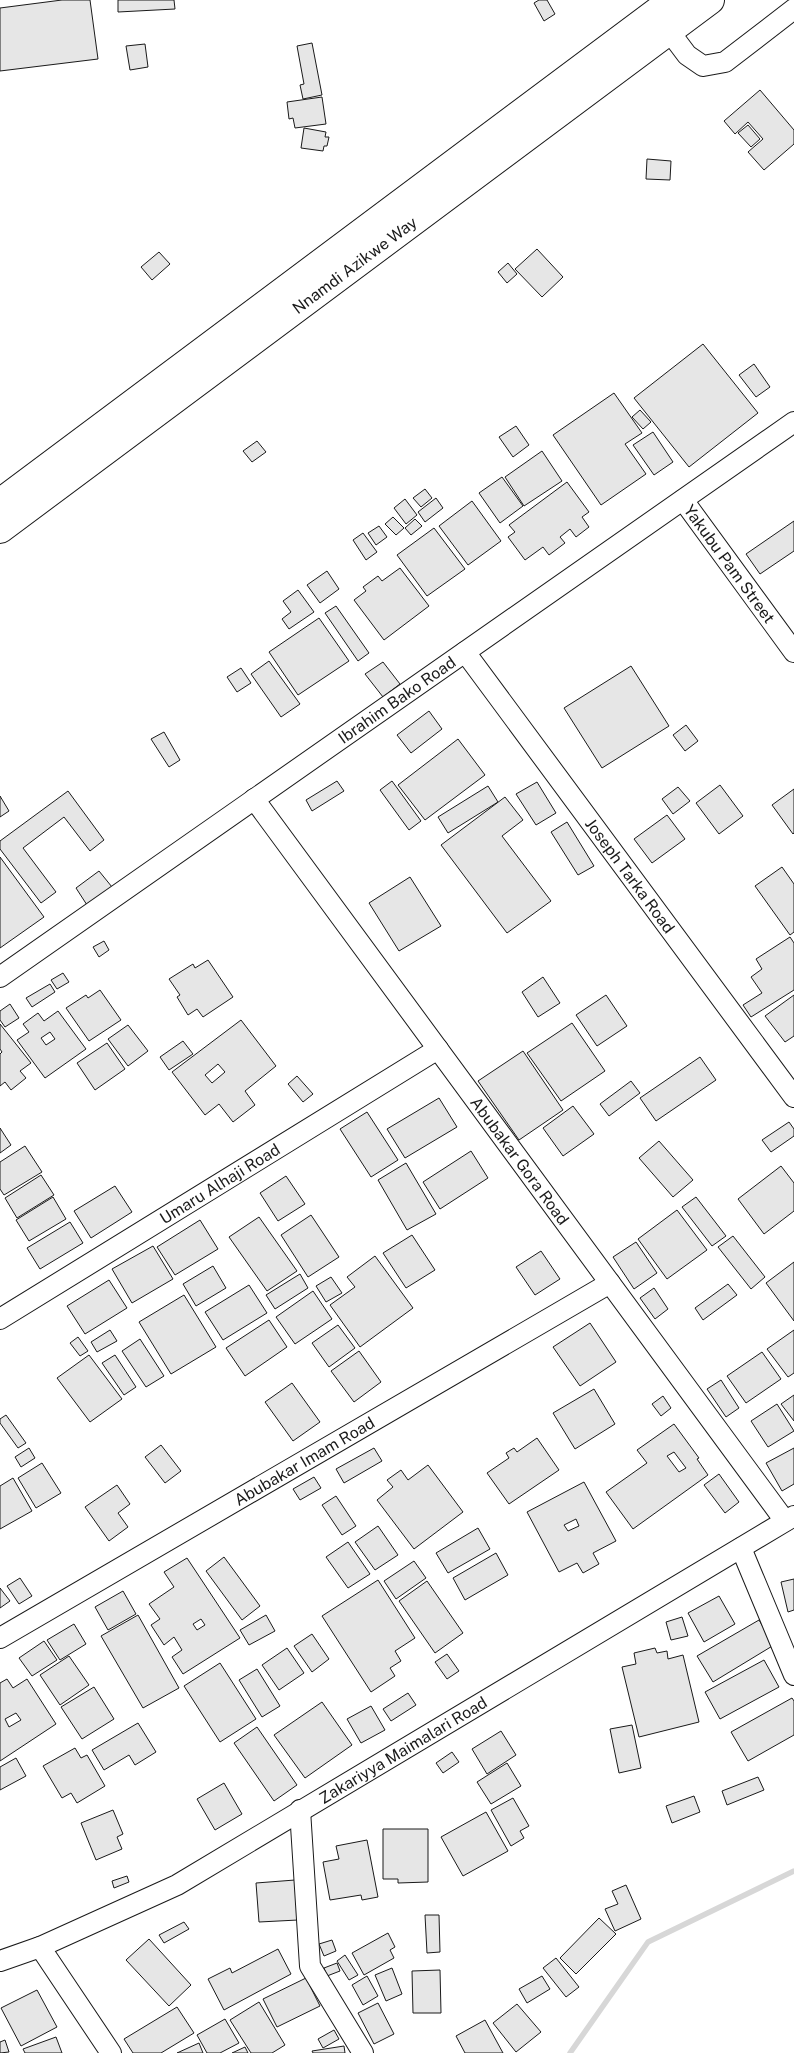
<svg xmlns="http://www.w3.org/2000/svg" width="794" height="2053" font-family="'Public Sans',sans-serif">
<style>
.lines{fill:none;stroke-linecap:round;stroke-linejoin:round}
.stream{stroke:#d7d7d7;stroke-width:5.5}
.building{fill:#e6e6e6;stroke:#1a1a1a;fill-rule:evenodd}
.minor-casing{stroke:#1a1a1a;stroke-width:22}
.highway-casing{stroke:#1a1a1a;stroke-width:30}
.minor{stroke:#fff;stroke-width:20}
.highway{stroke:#fff;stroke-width:28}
.labels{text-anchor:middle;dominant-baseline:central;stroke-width:4;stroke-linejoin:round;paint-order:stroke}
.street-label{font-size:16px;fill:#1a1a1a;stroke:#fff}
</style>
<rect width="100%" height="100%" fill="#fff"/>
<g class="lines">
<path class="stream" d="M570 2053 648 1942 794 1871"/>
</g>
<path class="building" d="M62 0H90L98 59 0 71V8Z
M118 0H174L175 9 118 12Z
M539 0H547L555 14 544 21 534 3Z
M312 43 322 95 303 99 300 85 304 84 297 46Z
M145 44 148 67 130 70 126 46Z
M760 90 794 130V144L764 170 748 152 763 139 748 122 735 134 724 121Z
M322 97 326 124 295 128 293 118 289 119 287 102Z
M748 125 760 139 751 147 738 133Z
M304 128 326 132 325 137H329L327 146H324L323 151 301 148Z
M647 159 671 161 670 180 646 179Z
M537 249 563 277 542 297 515 269Z
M159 252 170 264 152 280 141 267Z
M508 263 517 274 507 283 498 272Z
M703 344 758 413 689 467 634 398Z
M754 364 770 387 756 397 739 375Z
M614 393 642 433 625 444 646 474 601 505 553 435Z
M640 410 651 422 643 429 632 417Z
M516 426 529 445 513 457 499 437Z
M653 432 673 462 654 475 633 445Z
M257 441 266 452 252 462 243 451Z
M542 451 562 481 524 506 505 477Z
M502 477 523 506 500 523 479 493Z
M567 482 589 512 582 517 589 527 576 537 570 529 560 537 565 543 549 555 543 547 525 560 508 537 515 532 509 525Z
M425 489 432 498 421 507 413 498Z
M436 498 443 508 425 522 418 512Z
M405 499 417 515 406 524 394 508Z
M472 501 501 541 468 565 439 526Z
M393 517 404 528 396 535 385 524Z
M415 519 422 526 411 535 405 528Z
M794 521V551L760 574 746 554Z
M379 526 387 537 376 545 368 533Z
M434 528 465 569 427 596 397 555Z
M363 533 377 552 366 560 353 540Z
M400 568 429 606 384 640 354 600 366 591 363 587 378 576 382 581Z
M327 571 339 589 320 603 307 585Z
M298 590 314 612 289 629 282 619 291 612 283 601Z
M336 606 369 653 358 661 325 613Z
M319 618 349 661 298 695 269 652Z
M269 661 300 704 281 717 251 674Z
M383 662 400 684 383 697 365 674Z
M631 666 669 726 602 768 564 708Z
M241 668 251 683 237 692 227 677Z
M429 711 442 729 411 753 397 735Z
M686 725 698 741 685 751 673 735Z
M164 732 180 760 169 767 151 739Z
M458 739 485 775 425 820 398 785Z
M337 781 344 791 312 811 306 800Z
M392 781 421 821 409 830 380 790Z
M537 782 556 813 536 825 516 794Z
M720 785 743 816 719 834 696 803Z
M488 786 498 802 448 833 438 817Z
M678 787 690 801 673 814 662 799Z
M794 789V833L793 834 772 805Z
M68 791 104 840 90 851 64 817 23 848 56 892 41 903 0 849V841Z
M0 796 9 811 0 817Z
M505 797 523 820 502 836 551 901 507 933 441 845Z
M667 815 685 839 652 863 634 839Z
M567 822 594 866 578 875 551 832Z
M0 857 44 917 0 948Z
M782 867 794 884V932L790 935 755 886Z
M99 871 112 887 87 905 76 888Z
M410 877 441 926 399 951 369 903Z
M790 937 794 943V990L751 1017 743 1005 762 993 751 977 762 969 756 959Z
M104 941 109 950 99 957 93 947Z
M208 960 233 997 203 1017 197 1009 188 1015 177 997 180 995 169 979 193 964 195 968Z
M63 973 69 982 57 989 51 980Z
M543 977 560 1003 538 1017 522 992Z
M50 984 55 992 32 1007 26 998Z
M100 990 121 1020 89 1041 66 1008 86 995 88 998Z
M606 995 627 1026 597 1046 576 1015Z
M794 995V1036L785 1042 765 1016Z
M10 1004 19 1018 5 1027 0 1020V1011Z
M58 1011 86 1049 45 1078 17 1040 29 1032 23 1024 38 1013 44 1021ZM50 1032 55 1039 46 1045 41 1038Z
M241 1020 276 1066 245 1091 255 1105 233 1122 219 1104 205 1115 172 1072ZM218 1064 225 1072 212 1083 205 1075Z
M572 1023 605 1071 561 1101 527 1053Z
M0 1024 31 1063 20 1071 26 1078 11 1090 5 1082 0 1086V1054L2 1052 0 1049Z
M128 1025 148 1051 128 1066 108 1039Z
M183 1041 193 1054 169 1070 160 1057Z
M107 1043 125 1069 95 1090 77 1063Z
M523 1051 563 1110 519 1140 478 1081Z
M700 1057 716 1080 656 1121 640 1098Z
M297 1076 313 1094 303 1102 288 1084Z
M631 1081 640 1093 609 1116 600 1104Z
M439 1098 457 1127 405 1158 387 1129Z
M573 1106 594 1134 563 1156 543 1128Z
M367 1112 398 1160 371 1177 340 1129Z
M789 1122 794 1129V1136L771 1152 762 1140Z
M0 1128 11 1145 0 1153Z
M659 1141 693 1180 673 1197 639 1158Z
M25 1146 42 1172 4 1195 0 1189V1162Z
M471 1151 488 1178 440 1209 423 1182Z
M406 1163 436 1214 407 1230 378 1180Z
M781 1166 794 1183V1211L764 1234 738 1199Z
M41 1175 54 1195 17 1218 5 1198Z
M286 1176 305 1204 278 1221 260 1193Z
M115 1186 132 1212 91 1238 74 1211Z
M53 1197 66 1219 29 1241 16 1220Z
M696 1197 726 1236 712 1246 682 1207Z
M677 1210 707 1250 667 1279 638 1239Z
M311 1215 339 1257 308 1277 281 1235Z
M259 1217 297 1271 267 1291 229 1237Z
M200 1220 218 1249 175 1275 157 1247Z
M70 1222 83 1243 40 1269 27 1248Z
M412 1235 435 1270 406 1288 383 1253Z
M733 1236 765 1277 751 1289 718 1247Z
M636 1242 657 1273 634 1289 613 1257Z
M153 1246 173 1279 132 1303 112 1269Z
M541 1251 560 1279 535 1295 516 1267Z
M375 1256 413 1308 360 1347 330 1305 355 1287 347 1277Z
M794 1262V1321L766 1283Z
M213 1266 226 1288 196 1306 183 1284Z
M300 1274 308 1288 275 1309 266 1295Z
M331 1277 342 1293 326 1302 316 1286Z
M109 1280 127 1308 85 1334 67 1306Z
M728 1284 737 1295 703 1320 695 1308Z
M249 1285 267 1313 223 1340 205 1312Z
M654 1288 668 1309 655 1319 640 1298Z
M313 1291 332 1319 295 1344 276 1317Z
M184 1295 216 1347 171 1374 139 1322Z
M269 1320 287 1347 245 1376 226 1348Z
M590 1323 616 1362 580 1386 553 1347Z
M338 1325 355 1348 329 1367 312 1343Z
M110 1330 117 1341 97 1352 91 1342Z
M794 1330V1373L788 1377 767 1349Z
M78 1337 88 1351 80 1356 70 1343Z
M140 1339 164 1376 146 1387 122 1351Z
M359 1351 381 1382 354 1402 331 1371Z
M762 1352 781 1379 746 1403 727 1376Z
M89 1355 122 1399 90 1422 57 1378Z
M115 1355 136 1387 124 1395 102 1363Z
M721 1380 739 1408 726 1417 707 1389Z
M292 1383 320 1422 293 1441 265 1402Z
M594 1389 615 1424 575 1449 553 1413Z
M794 1395V1421L781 1404Z
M663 1396 671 1408 661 1416 652 1404Z
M777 1404 794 1431 768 1447 751 1421Z
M6 1415 26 1443 18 1448 0 1423V1419Z
M674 1424 699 1458 697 1459 708 1475 633 1529 606 1492 647 1463 637 1450ZM674 1452 686 1468 679 1472 667 1456Z
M537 1438 559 1470 509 1504 487 1473 509 1458 506 1453 514 1448 517 1452Z
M161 1445 181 1471 165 1483 145 1457Z
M29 1448 35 1458 21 1467 15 1457Z
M374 1448 382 1461 344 1483 336 1469Z
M794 1448V1484L782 1491 766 1463Z
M42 1463 61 1493 36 1508 18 1478Z
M428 1465 463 1512 414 1549 377 1500 393 1487 387 1480 401 1470 408 1480Z
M719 1474 739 1502 725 1513 704 1485Z
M314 1477 321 1488 300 1500 293 1489Z
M13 1478 32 1511 0 1529V1486Z
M584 1482 616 1541 593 1553 599 1564 583 1573 577 1563 559 1572 527 1512ZM576 1519 579 1526 568 1531 564 1525Z
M117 1485 130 1504 118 1513 128 1527 109 1541 85 1507Z
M336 1496 356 1526 342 1535 322 1505Z
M378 1526 398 1555 375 1570 355 1542Z
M478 1528 490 1549 448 1573 436 1553Z
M348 1542 370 1574 348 1588 326 1557Z
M496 1553 508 1575 465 1600 453 1578Z
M224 1557 260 1606 242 1620 206 1571Z
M187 1558 240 1638 183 1674 172 1657 182 1650 174 1637 164 1645 151 1625 160 1619 149 1604 174 1587 164 1572ZM201 1619 205 1625 197 1630 193 1624Z
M414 1561 426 1578 396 1599 384 1581Z
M20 1578 32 1596 19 1604 7 1586Z
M794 1579V1610L788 1612 781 1582Z
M378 1580 415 1638 395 1651 401 1661 390 1668 395 1676 371 1692 322 1616Z
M427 1581 463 1633 435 1653 399 1601Z
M0 1588 10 1601 0 1608Z
M123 1591 136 1614 108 1630 95 1607Z
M719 1596 735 1624 704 1642 688 1613Z
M138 1615 179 1688 143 1708 101 1636Z
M266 1615 275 1631 249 1645 240 1630Z
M682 1617 688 1636 671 1640 666 1622Z
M759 1620 774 1645 713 1682 697 1656Z
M74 1624 86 1644 60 1660 47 1640Z
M312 1634 329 1659 312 1672 294 1646Z
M44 1641 57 1660 32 1676 19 1658Z
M287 1648 304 1673 279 1690 262 1665Z
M655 1648 657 1653 667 1651 668 1659 683 1655 699 1722 639 1737 622 1667 636 1664 634 1653Z
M447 1654 459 1671 447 1679 435 1662Z
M69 1656 89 1685 60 1705 40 1675Z
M764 1660 779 1687 720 1719 705 1692Z
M220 1663 256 1719 220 1742 184 1686Z
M257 1669 280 1706 262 1717 239 1680Z
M7 1679 13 1688 27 1679 56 1724 0 1761V1683ZM16 1713 21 1720 9 1727 5 1719Z
M94 1687 114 1719 82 1739 61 1707Z
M408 1693 416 1705 391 1721 383 1709Z
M792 1698 794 1701V1735L748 1761 731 1732Z
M322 1702 352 1745 305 1778 274 1735Z
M371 1706 385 1730 361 1743 347 1719Z
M138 1723 156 1752 135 1765 129 1755 104 1770 92 1750Z
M632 1725 641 1768 619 1773 610 1729Z
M257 1727 297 1785 274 1801 234 1743Z
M501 1731 516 1755 487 1774 472 1749Z
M75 1748 81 1758 87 1755 105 1786 77 1803 71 1793 62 1798 43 1766Z
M452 1752 459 1762 443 1773 436 1763Z
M16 1758 26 1776 0 1790V1767Z
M507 1763 521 1786 491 1804 477 1782Z
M758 1777 764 1790 727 1805 722 1791Z
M224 1783 242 1814 215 1830 197 1799Z
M694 1796 700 1812 672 1823 666 1806Z
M513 1798 529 1826 520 1831 524 1838 511 1846 491 1810Z
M113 1810 123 1834 117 1837 122 1849 96 1860 81 1823Z
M486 1812 508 1851 463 1876 441 1837Z
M383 1829H428V1882L398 1883V1879H383Z
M367 1840 378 1897 362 1900 361 1895 330 1900 323 1862 339 1859 336 1846Z
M127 1876 129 1882 114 1888 112 1881Z
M295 1880 298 1920 259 1922 256 1883Z
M626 1885 641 1919 615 1931 605 1909 618 1904 612 1891Z
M425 1915H439L440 1952 427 1953Z
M599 1918 616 1934 576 1974 560 1958Z
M184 1922 189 1929 164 1943 159 1935Z
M388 1933 395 1947 390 1950 394 1958 364 1975 352 1953Z
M149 1939 191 1985 169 2006 126 1960Z
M332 1940 336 1951 324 1956 319 1944Z
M278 1949 291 1974 224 2010 208 1979 230 1968 232 1973Z
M345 1955 358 1975 349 1980 337 1961Z
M556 1958 579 1987 566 1997 543 1968Z
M337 1963 340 1971 327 1976 324 1968Z
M392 1968 402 1994 386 2001 375 1975Z
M440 1970 441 2013H413L412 1971Z
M367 1976 378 1996 363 2005 352 1985Z
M542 1976 550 1989 527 2003 519 1989Z
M306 1978 320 2006 277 2027 263 1999Z
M37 1990 57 2027 21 2046 1 2008Z
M259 2002 285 2045 272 2053H251L230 2020Z
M378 2003 394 2034 374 2044 358 2013Z
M517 2004 541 2032 516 2052 493 2023Z
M177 2007 194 2033 161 2053H133L124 2039Z
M225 2019 239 2043 220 2053H207L197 2035Z
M485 2020 503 2053H465L456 2036Z
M334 2030 339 2039 323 2048 318 2039Z
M56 2037 62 2053H25L23 2049Z
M5 2040 9 2052 0 2053V2042Z
M199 2043 203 2053H177Z
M344 2046 345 2053H313L312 2051Z
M245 2047 248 2053H232Z"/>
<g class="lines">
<defs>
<g id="minor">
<path d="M669 31 687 55 703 66 725 62 794 9"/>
<path id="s1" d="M683 500 794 652"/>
<path id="s2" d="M465 652 794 1097"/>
<path id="s3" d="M254 799 785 1521"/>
<path id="s4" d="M0 977 794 422"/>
<path id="s5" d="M0 1319 438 1049"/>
<path d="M741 1548 794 1675"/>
<path id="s6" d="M0 1638 610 1283"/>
<path d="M300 1810 310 1966 363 2053"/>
<path d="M40 1947 111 2053"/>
<path id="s7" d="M0 1961 40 1947 177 1885 794 1516"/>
</g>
<g id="highway">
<path d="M0 503 673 0"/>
<path id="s8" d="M0 529 710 0"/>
</g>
</defs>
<use href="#minor" class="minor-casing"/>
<use href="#highway" class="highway-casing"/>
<use href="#minor" class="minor"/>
<use href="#highway" class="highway"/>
</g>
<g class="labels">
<g class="street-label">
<text stroke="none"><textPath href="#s8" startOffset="442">Nnamdi Azikwe Way</textPath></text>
<text stroke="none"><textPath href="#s1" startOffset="79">Yakubu Pam Street</textPath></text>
<text stroke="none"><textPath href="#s4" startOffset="484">Ibrahim Bako Road</textPath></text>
<text stroke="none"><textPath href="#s2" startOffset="278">Joseph Tarka Road</textPath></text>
<text stroke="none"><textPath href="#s3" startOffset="449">Abubakar Gora Road</textPath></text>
<text stroke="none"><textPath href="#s5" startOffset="258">Umaru Alhaji Road</textPath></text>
<text stroke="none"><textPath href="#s6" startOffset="352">Abubakar Imam Road</textPath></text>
<text stroke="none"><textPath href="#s7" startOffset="456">Zakariyya Maimalari Road</textPath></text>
</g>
</g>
</svg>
